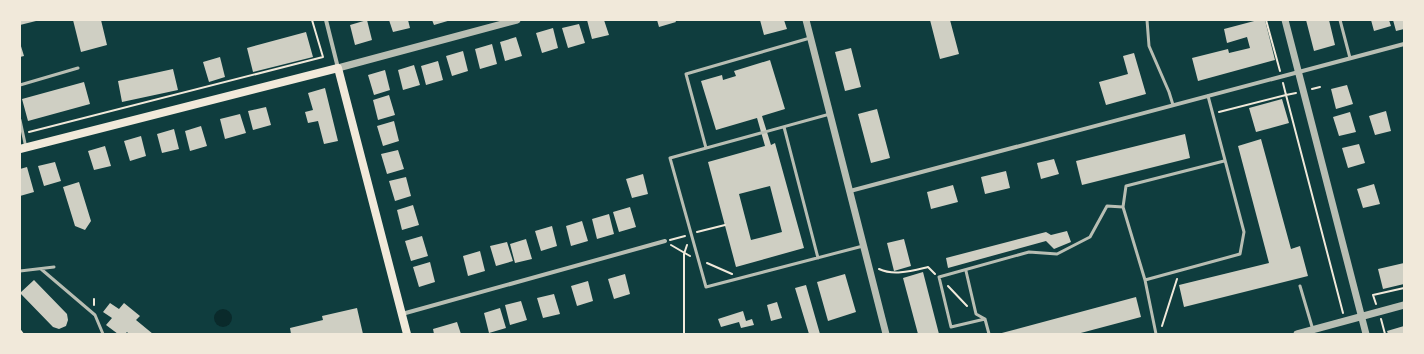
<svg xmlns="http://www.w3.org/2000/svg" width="1424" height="354" font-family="Manrope,sans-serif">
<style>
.water{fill:#0a2a2b}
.building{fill:#cfcfc3;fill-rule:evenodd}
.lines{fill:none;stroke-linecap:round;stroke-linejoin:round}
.path{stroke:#f1e9da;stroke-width:2}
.service{stroke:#b8beb3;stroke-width:3}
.minor{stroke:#b8beb3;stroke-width:4}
.tertiary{stroke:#b8beb3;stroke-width:7}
.secondary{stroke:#f1e9da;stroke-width:8}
</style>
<rect width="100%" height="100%" fill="#0f3d3e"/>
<path class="water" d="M214 318a9 9 0 1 1 18 0a9 9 0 1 1-18 0Z"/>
<path class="building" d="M20 20H36V21L20 25Z
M73 20H101L107 45 81 52Z
M367 20 372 40 355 45 350 25Z
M389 20H408L410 28 393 32Z
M432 20H451L434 25Z
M587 20H604L609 35 592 39Z
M657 20H675L676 22 659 27Z
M760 20H784L787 29 764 35Z
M930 20H950L959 54 940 59Z
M1258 20H1265L1275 60 1198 81 1192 58 1228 49 1229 53 1250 48 1247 37 1227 43 1224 29Z
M1306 20H1329L1335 45 1314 51Z
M1371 20H1389L1391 26 1374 31Z
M1393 20H1404V29L1396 31Z
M579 24 585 43 568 48 562 28Z
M553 28 558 48 542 53 536 33Z
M306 32 313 57 253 72 247 48Z
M516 37 522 56 505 61 500 42Z
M20 43 24 56 20 57Z
M492 44 497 64 480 69 475 49Z
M851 48 861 87 845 91 835 52Z
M463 51 468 71 452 76 446 56Z
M1134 53 1146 94 1106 105 1099 82 1128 74 1123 56Z
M220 57 225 77 209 82 203 62Z
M770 60 785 109 762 116 771 145 775 143 804 248 736 267 708 162 765 146 757 118 716 130 701 81 722 75 723 80 736 76 734 71ZM770 186 782 232 751 240 739 194Z
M438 61 443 80 426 85 421 66Z
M414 65 420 85 403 90 398 70Z
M173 69 178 90 122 102 118 81Z
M385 70 390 90 374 95 368 75Z
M84 82 90 104 28 121 22 99Z
M1347 85 1353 104 1336 109 1331 89Z
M325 88 338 141 324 144 318 121 308 123 305 112 313 110 308 93Z
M389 95 395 115 378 120 373 100Z
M1282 99 1289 123 1256 132 1249 108Z
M266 107 271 125 253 130 248 111Z
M877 109 890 158 871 163 858 114Z
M1386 111 1391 131 1375 135 1369 116Z
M1350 112 1356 132 1339 136 1333 117Z
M240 114 246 133 225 139 220 119Z
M394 121 399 141 383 146 377 126Z
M201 126 207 146 190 151 185 131Z
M174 129 179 149 162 153 157 134Z
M1185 134 1190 158 1082 185 1076 161Z
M141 136 146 156 130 161 124 141Z
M1261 139 1291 249 1300 246 1308 276 1184 307 1179 285 1269 263 1238 146Z
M1359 144 1365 163 1348 168 1342 148Z
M105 146 111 166 94 170 88 151Z
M398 150 404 169 387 174 381 154Z
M1054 159 1059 174 1041 179 1037 163Z
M55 162 61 181 44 186 38 166Z
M27 167 34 192 20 196V169Z
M1006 171 1010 188 985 194 981 177Z
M643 174 648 194 632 198 626 179Z
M406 177 411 196 395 201 389 181Z
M79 182 91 221 85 230 75 226 63 187Z
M1374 184 1380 204 1363 208 1357 189Z
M953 185 958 202 931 209 927 192Z
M413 205 419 225 402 230 397 210Z
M630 207 636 227 619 232 613 212Z
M609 214 614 234 597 239 592 219Z
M582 221 588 241 571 246 566 226Z
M552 226 557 246 541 251 535 231Z
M1067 231 1071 242 1054 249 1046 241 948 268 946 258 1046 232 1051 235Z
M422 236 428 256 411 261 405 241Z
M526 239 532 259 515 263 510 244Z
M904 239 911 266 894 271 887 243Z
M507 242 513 261 496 266 490 246Z
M480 251 485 271 468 276 463 256Z
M430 262 435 282 419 287 413 267Z
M1404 263V284L1383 289 1378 269Z
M923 272 939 334H918L903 278Z
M625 274 630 294 614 299 608 279Z
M845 274 856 312 828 321 817 282Z
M34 280 67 314 68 320 66 326 59 329 53 327 20 293Z
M588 281 593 301 577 306 571 286Z
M806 285 820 334H809L795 288Z
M554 294 560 314 543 318 537 298Z
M1136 297 1141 317 1077 334H998Z
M521 301 527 320 510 325 505 305Z
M777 302 782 318 771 321 767 305Z
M110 303 119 309 124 303 140 316 136 320 153 334H129L127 332 125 334H118L106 325 112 318 103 312Z
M357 308 363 334H291L290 328 323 320 322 316Z
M500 308 506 328 489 333 484 313Z
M743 311 746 321 752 319 754 325 741 328 739 322 721 327 718 319Z
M457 322 461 334H434L433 329Z
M1404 326V334H1388L1387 331Z"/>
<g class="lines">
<path class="path" d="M1266 20 1280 71
M1312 89 1320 87
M1296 93 1286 95 1343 313
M1219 112 1286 95 1283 83
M29 132 323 57 312 20
M697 232 725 225
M670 240 685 236
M671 245 690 256
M707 263 732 274
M879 269C894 276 911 271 928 267L935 274
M948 286 967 306
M94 299V305
M1376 304 1373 295 1404 288
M1381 319 1385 334
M1162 326 1177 279
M20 330 23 334
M684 334V254L687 245"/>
<path class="service" d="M1147 20 1149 46 1169 92 1173 105
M1340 20 1350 58
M20 85 78 68
M830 114 670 158 706 287 863 246
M20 120 26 148
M784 127 818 258
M706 148 686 74 810 38
M1123 207 1126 186 1224 161
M41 269 95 315 103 334
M20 271 54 267
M966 271 976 314 985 319 951 327 939 277 1029 252 1057 254 1090 237 1107 206 1123 207 1145 280 1156 334
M1145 280 1240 254 1244 232 1208 96
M1300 286 1313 330
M985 319 989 334"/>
<path class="minor" d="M326 20 338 68
M850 191 1404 44
M402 314 665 241"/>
<path class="tertiary" d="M806 20 886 334
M1285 20 1366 334
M338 68 517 20
M1297 334 1404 305"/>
<path class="secondary" d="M20 149 338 68 407 334"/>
</g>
<rect width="1424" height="354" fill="none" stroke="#f1e9da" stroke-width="42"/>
</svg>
